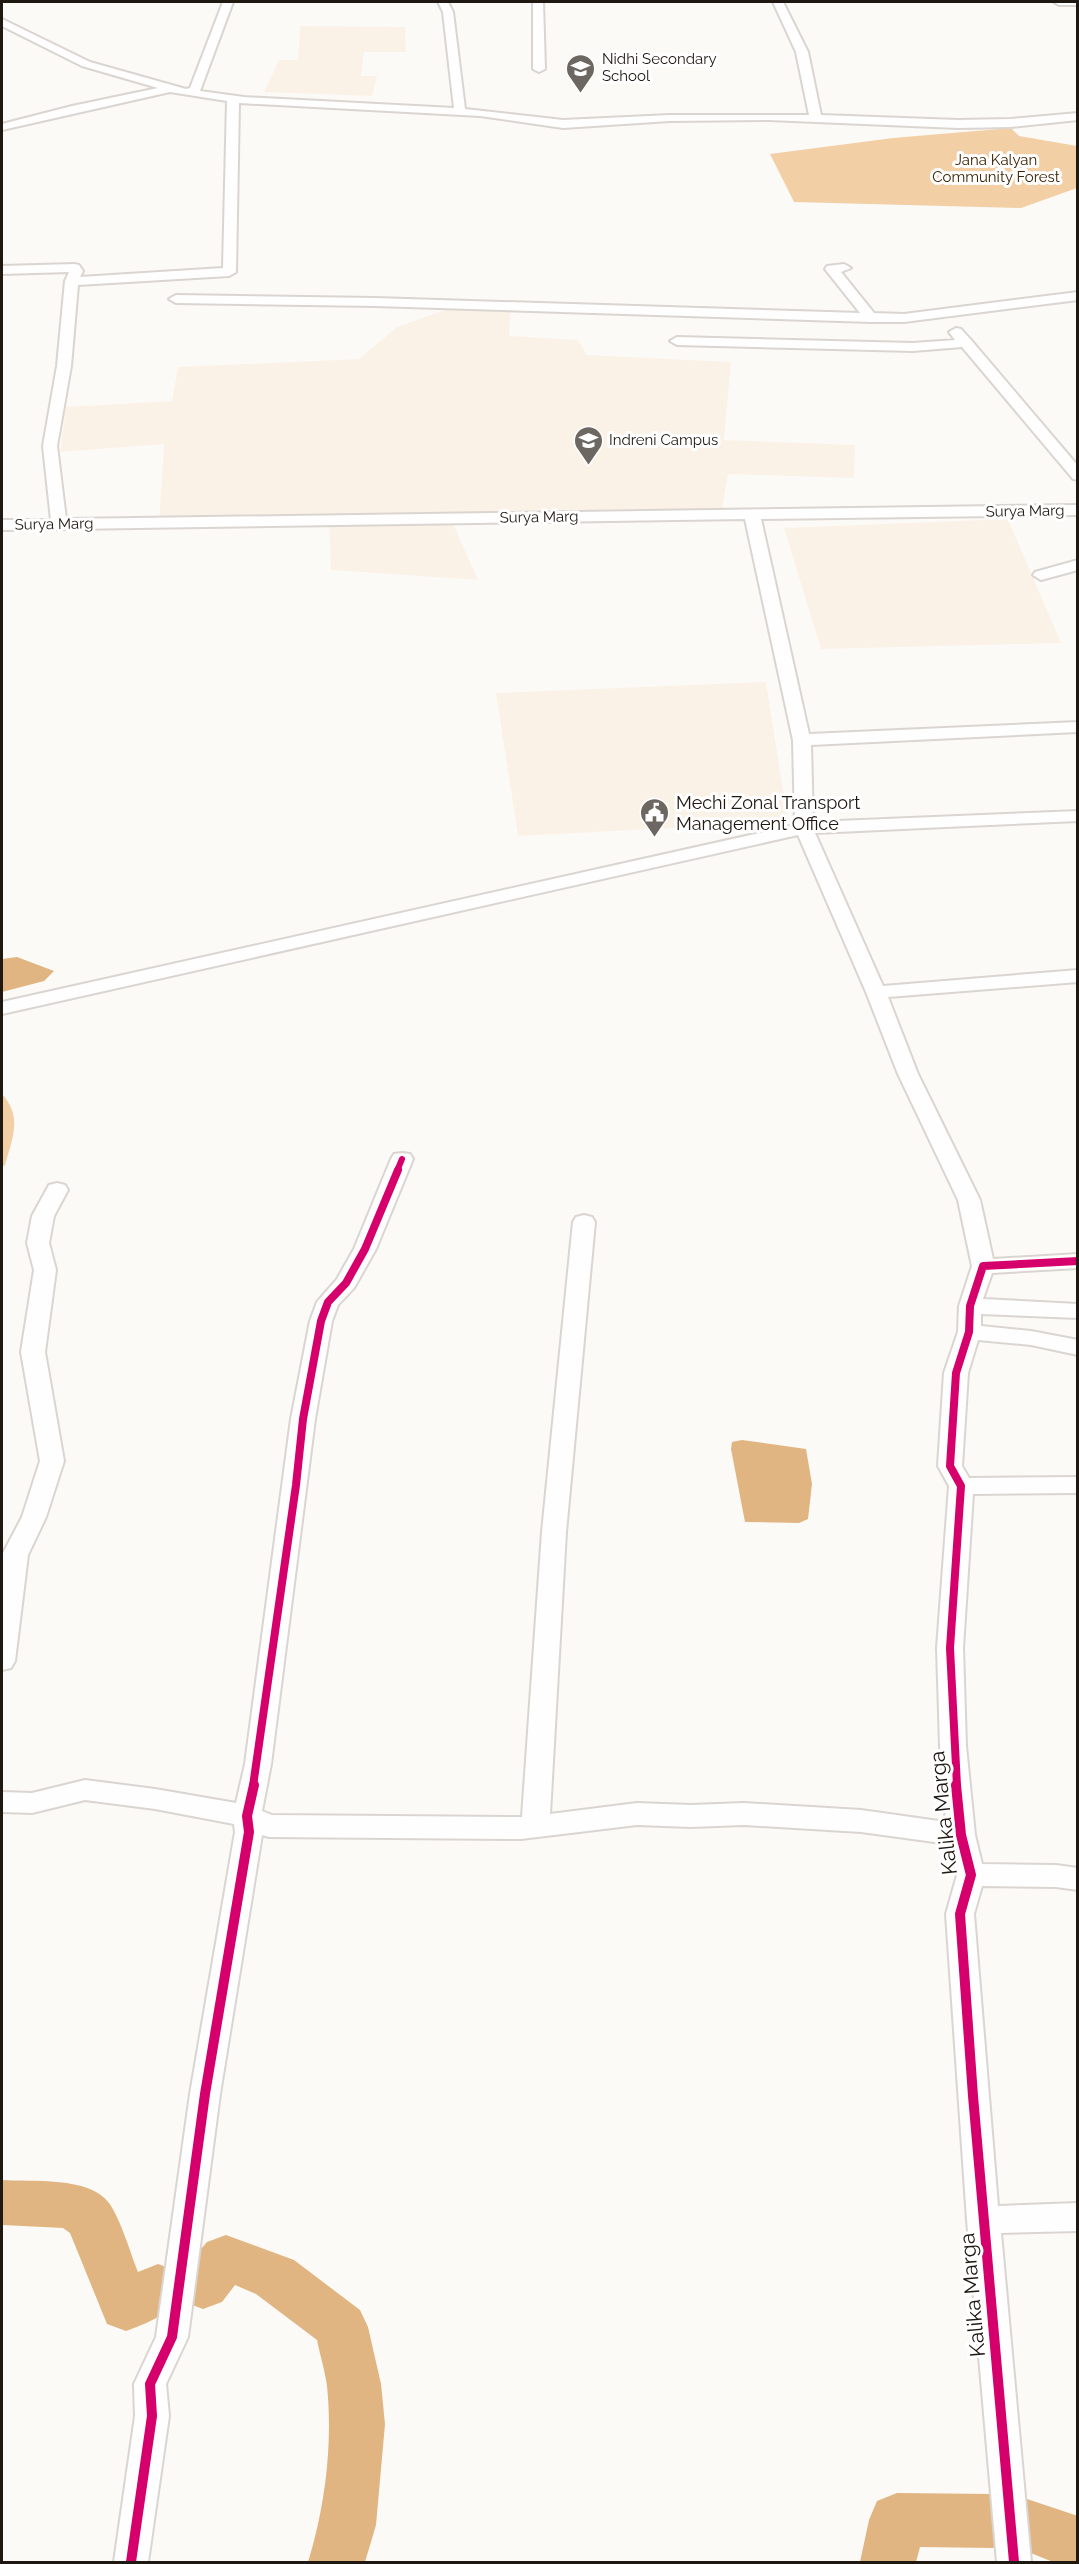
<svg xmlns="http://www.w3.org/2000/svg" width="1079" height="2564" font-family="Raleway,sans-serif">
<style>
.built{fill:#fbf2e7}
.forest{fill:#f3cfa6}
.water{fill:#e1b581}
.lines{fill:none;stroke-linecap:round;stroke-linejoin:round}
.river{fill:#e1b581;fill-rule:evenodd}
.street-casing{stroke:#dad5d0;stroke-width:4}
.street{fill:#fffefe;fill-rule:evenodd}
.cycleway-far2-casing{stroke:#fff;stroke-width:9}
.cycleway-far1-casing{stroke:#fff;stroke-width:12}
.cycleway-casing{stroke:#fff;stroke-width:14}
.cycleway-far2{stroke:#d6006c;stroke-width:6}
.cycleway-far1{stroke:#d6006c;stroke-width:8}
.cycleway{stroke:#d6006c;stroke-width:10}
.labels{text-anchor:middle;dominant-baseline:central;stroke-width:6;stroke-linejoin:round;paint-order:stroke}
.far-poi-label{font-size:15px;fill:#1f1810;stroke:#fff;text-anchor:start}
.far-park-label{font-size:15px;fill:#3c2302;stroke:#fff}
.far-street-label{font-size:15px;fill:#1f1810;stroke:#fff}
.poi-label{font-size:18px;fill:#1f1810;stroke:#fff;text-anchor:start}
.near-street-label{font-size:21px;fill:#1f1810;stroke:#fff}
</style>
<rect width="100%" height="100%" fill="#fcfaf7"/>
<path class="built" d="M300 26 405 27 406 52H364L361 76H377L372 96 264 92 279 60H298Z
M462 304 511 310 509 336 578 340 587 355 731 362 724 440 855 445 854 478 728 474 721 515 451 519 478 580 331 570 329 521 159 523 164 444 60 452 66 407 172 401 178 367 359 359 397 327Z
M1008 519 1061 643 821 649 784 528Z
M766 682 788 822 518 836 496 693Z"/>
<path class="forest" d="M1011 128 1019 136 1077 146V188L1021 208 794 202 770 154 893 138Z
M2 1094C23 1117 12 1139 5 1165L2 1167Z"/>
<path class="water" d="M17 957 54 971 44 981 2 992V959Z
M742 1440 806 1449 812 1484 808 1519 799 1523 745 1522 731 1449 732 1442Z"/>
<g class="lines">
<path class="river" d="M2 2180C32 2182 89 2176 109 2203 121 2220 130 2252 138 2272L158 2264 177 2271 180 2278 184 2268 207 2242 226 2235 294 2260 360 2310 368 2327 381 2384 385 2424 376 2525 365 2562H308C325 2507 333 2444 327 2386 325 2371 320 2355 317 2340L256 2294 235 2285 222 2302 203 2309 184 2302 181 2295C172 2314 145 2324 126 2331L107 2324 70 2233 63 2228 2 2225Z
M897 2493 993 2494 1014 2504 1027 2499 1078 2516V2562H1053L1006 2543 993 2548 920 2547 916 2562H860L869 2520 877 2501Z"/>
<defs>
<path id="street" d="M223 2H233L200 91 244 97 454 108 443 12 438 2H448L453 12 465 109 563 120 670 115H809L796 52 773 2H783L808 52 821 115 958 120 1011 119 1078 113V120L1011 127 958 128 769 120 670 121 563 128 480 116 239 103 236 272 229 276 78 285 71 366 57 446 66 519 1078 505V515L761 519 809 734 1078 722V732L811 745 813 822 1078 811V821L815 833 883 986 1078 970V982L888 997 918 1074 980 1200 993 1259 1078 1254V1268L992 1273 983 1299 1078 1304V1318L981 1314V1326L1031 1331 1078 1340V1355L1031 1345 978 1340 968 1373 962 1466 969 1478 1078 1477V1493L973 1494 963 1648 966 1746 975 1835 982 1864 1056 1865 1078 1868V1890L1056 1887 982 1886 974 1914 998 2206 1078 2203V2231L1001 2233 1031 2562H997L967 2220 946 1914 957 1875 949 1844 861 1832 744 1825 691 1827 637 1825 521 1839 269 1837 262 1835 220 2094 188 2337 166 2384 169 2416 148 2562H114L135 2416 134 2384 156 2337 190 2094 235 1832 234 1824 155 1809 85 1800 32 1813 2 1812V1792L32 1793 85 1780 155 1789 236 1803 245 1764 291 1419 310 1321 317 1302 337 1279 354 1249 391 1159 394 1154 402 1153 410 1154 413 1159 376 1249 354 1288 338 1305 332 1321 315 1419 271 1764 262 1811 272 1815 522 1817 542 1532 573 1222 576 1217 584 1215 592 1217 595 1222 566 1532 550 1814 637 1803 691 1805 744 1803 861 1810 946 1822 940 1746 937 1648 949 1486 938 1466 944 1373 958 1332 959 1306 972 1266 958 1200 898 1074 866 992 798 835 2 1014V1002L795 825 793 740 745 519 2 530V520H51L43 446 57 366 65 281 69 272 2 274V266L74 264 79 265 83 271 80 277 223 268 227 101 170 92 2 130V124L72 106 158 88 82 66 2 26V19L90 62 186 89 190 88Z
M533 2H543L545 69 539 72 533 69Z
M1054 2H1078V5H1059Z
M844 264 851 268 841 272 874 313 904 314 1078 292V300L904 322H871L375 306 176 303 169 299 176 295 375 298 860 313 825 269 827 266Z
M956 328 961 329 971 340 1078 466V480L1073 479 962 347 913 351 677 345 670 341 677 337 913 343 955 340 949 332Z
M1078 560V570L1041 580 1033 575 1035 572Z
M57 1183 65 1185 68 1190 54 1216 49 1243 56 1270 45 1352 64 1461 46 1517 28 1555 15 1661 11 1668 2 1670V1555L22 1517 40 1461 21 1352 34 1270 27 1243 32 1216 49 1185Z"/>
</defs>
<use href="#street" class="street-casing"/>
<use href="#street" class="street"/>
<defs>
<path id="cycleway-far2" d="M397 1171 402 1159"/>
<path id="cycleway-far1" d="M253 1786 296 1485 303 1419 321 1321 328 1302 346 1283 365 1249 398 1170
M957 1786 950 1648 961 1486 950 1466 956 1373 969 1332 970 1306 983 1266 1078 1261"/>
<path id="cycleway" d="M956 1785 961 1835 971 1875 960 1914 973 2096 1014 2562
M131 2562 152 2416 150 2384 172 2337 205 2094 249 1832 247 1816 254 1785"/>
</defs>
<use href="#cycleway-far2" class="cycleway-far2-casing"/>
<use href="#cycleway-far1" class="cycleway-far1-casing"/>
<use href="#cycleway" class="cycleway-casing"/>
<use href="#cycleway-far2" class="cycleway-far2"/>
<use href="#cycleway-far1" class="cycleway-far1"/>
<use href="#cycleway" class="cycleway"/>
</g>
<defs>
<symbol id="school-pin" viewBox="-11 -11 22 30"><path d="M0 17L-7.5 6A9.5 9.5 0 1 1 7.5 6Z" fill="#6c6761" stroke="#fff"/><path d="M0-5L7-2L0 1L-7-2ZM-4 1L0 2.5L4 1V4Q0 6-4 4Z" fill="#fff"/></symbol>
<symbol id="university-pin" viewBox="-11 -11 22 30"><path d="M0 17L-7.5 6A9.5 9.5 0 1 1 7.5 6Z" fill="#6c6761" stroke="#fff"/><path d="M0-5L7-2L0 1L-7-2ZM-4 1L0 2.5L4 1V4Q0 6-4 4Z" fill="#fff"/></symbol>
<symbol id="civic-pin" viewBox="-11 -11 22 30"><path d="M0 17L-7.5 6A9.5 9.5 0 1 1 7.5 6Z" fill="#6c6761" stroke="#fff"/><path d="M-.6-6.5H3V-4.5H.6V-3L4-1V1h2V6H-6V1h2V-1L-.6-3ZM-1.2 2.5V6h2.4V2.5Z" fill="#fff"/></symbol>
</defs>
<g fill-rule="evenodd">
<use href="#school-pin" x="564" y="52" width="33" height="45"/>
<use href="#university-pin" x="572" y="424" width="33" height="45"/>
<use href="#civic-pin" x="638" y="796" width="33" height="45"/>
</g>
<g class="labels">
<g class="far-poi-label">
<text x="602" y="59">Nidhi Secondary<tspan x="602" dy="17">School</tspan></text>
<text x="609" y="440">Indreni Campus</text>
</g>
<g class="far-park-label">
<text x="996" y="160">Jana Kalyan<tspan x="996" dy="17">Community Forest</tspan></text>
</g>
<g class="far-street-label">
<text transform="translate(1025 511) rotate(-1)">Surya Marg</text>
<text transform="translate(539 517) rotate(-1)">Surya Marg</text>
<text transform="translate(54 524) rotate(-1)">Surya Marg</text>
</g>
<g class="poi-label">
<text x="676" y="802">Mechi Zonal Transport<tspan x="676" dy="21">Management Office</tspan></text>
</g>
<g class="near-street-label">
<text transform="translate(943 1813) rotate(-96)">Kalika Marga</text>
<text transform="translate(972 2295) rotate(-95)">Kalika Marga</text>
</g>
</g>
<rect width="1079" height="2564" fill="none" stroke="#1f1810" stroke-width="6"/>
</svg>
